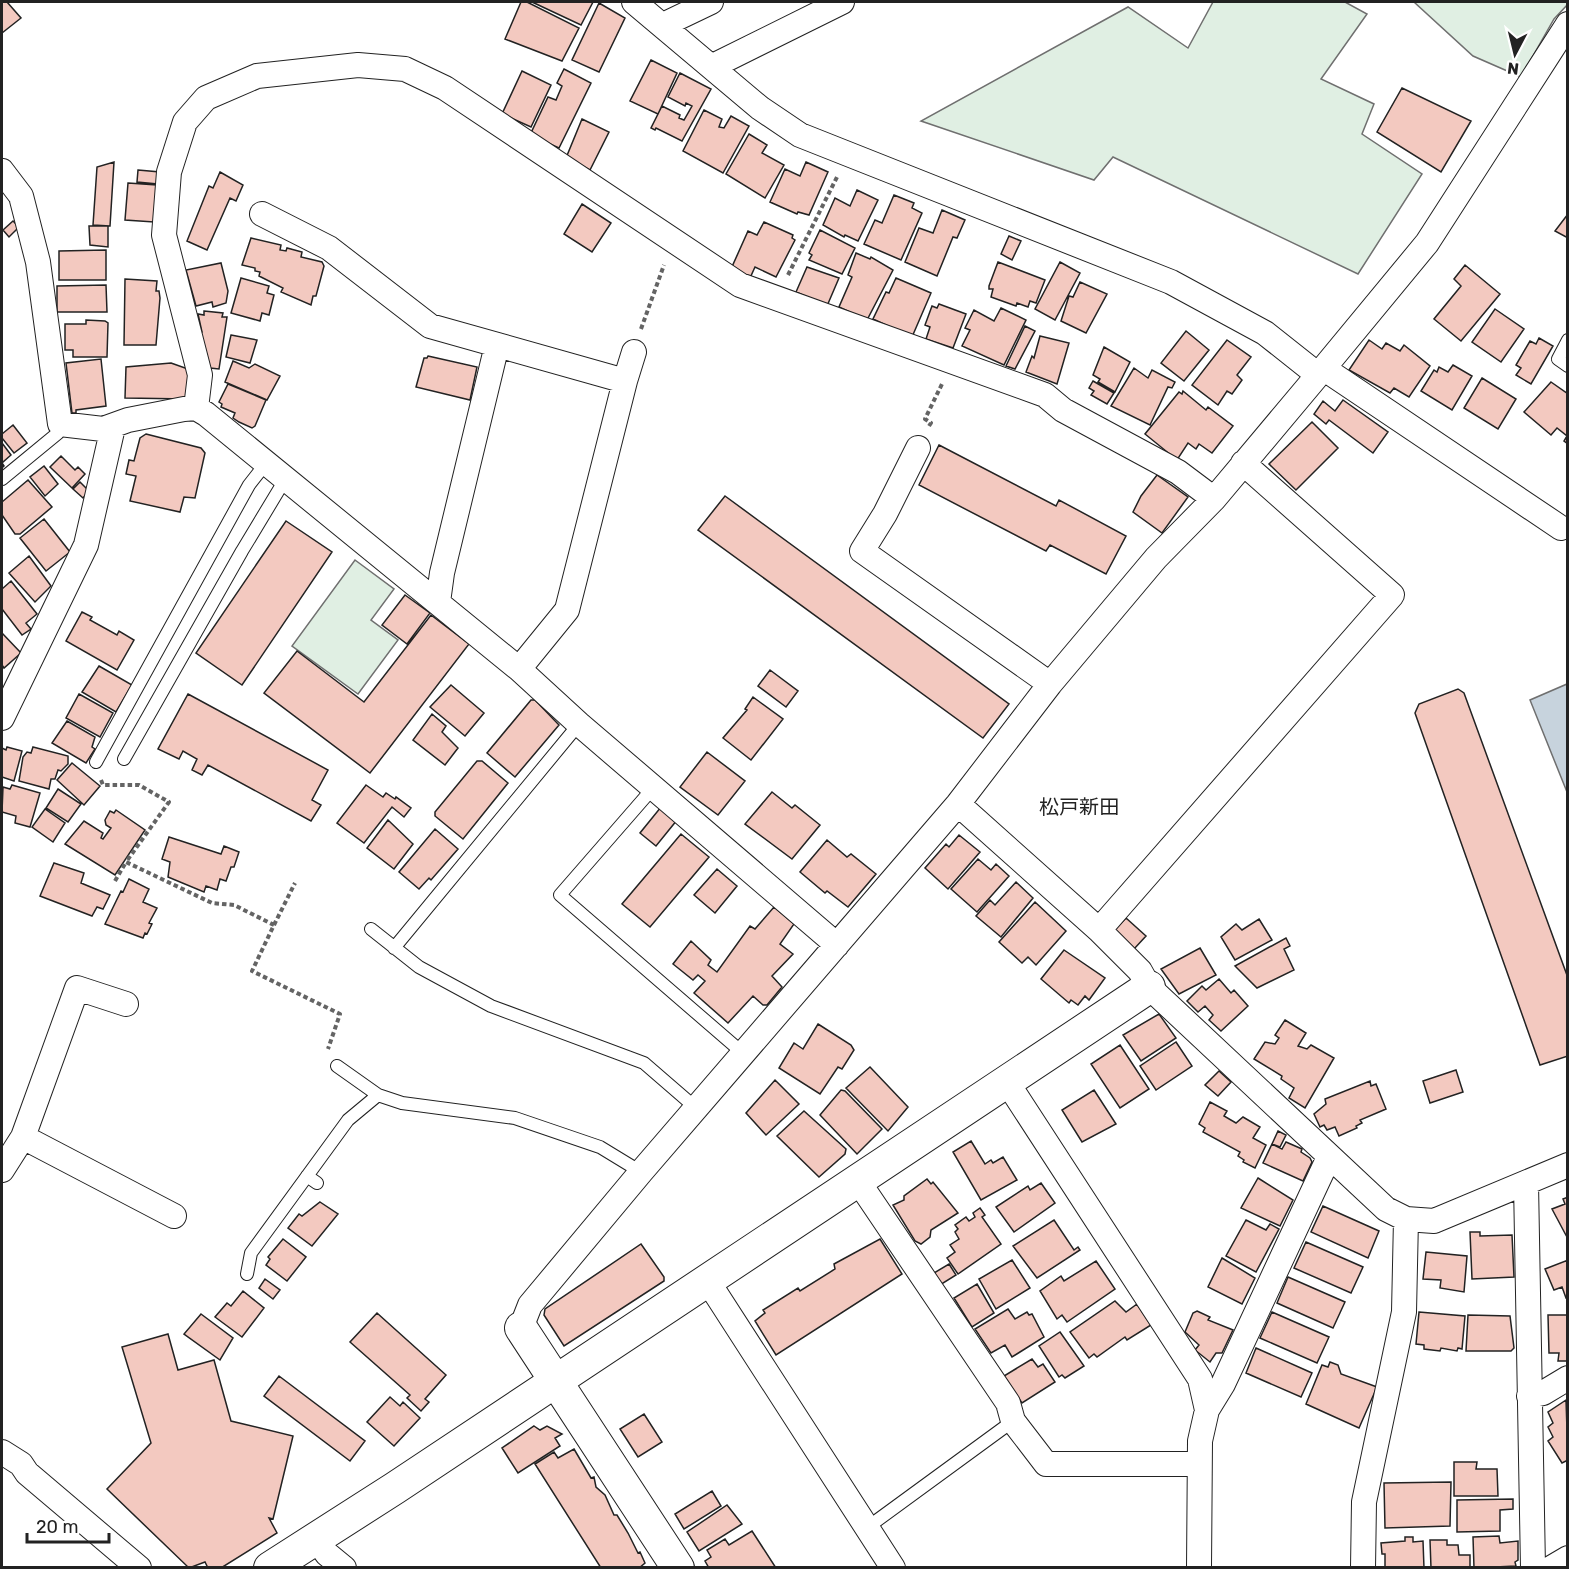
<svg xmlns="http://www.w3.org/2000/svg" width="1569" height="1569" font-family="Rubik,'Noto Sans JP',sans-serif">
<style>
.green{fill:#e0efe3;stroke:#6f6f6f;stroke-width:1.5}
.water{fill:#c7d3dd;stroke:#6f6f6f;stroke-width:1.5}
.building{fill:#f3c9c0;stroke:#222;stroke-width:1.5}
.lines{fill:none;stroke-linecap:round;stroke-linejoin:round}
.service-casing{stroke:#222;stroke-width:14}
.minor-casing{stroke:#222;stroke-width:26}
.tertiary-casing{stroke:#222;stroke-width:34}
.path{stroke:#646464;stroke-width:4;stroke-dasharray:4.5 3;stroke-linecap:butt}
.service{stroke:#fff;stroke-width:12}
.minor{stroke:#fff;stroke-width:24}
.tertiary{stroke:#fff;stroke-width:32}
.labels{text-anchor:middle;dominant-baseline:central;stroke-width:4.5;stroke-linejoin:round;paint-order:stroke}
.neighbourhood-label{font-size:20px;fill:#222;stroke:#fff}
</style>
<rect width="100%" height="100%" fill="#fff"/>
<path class="green" d="M1213 2H1345L1367 14 1321 79 1374 104 1362 134 1422 174 1358 274 1113 157 1094 180 921 121 1128 7 1188 48Z
M1414 2H1567L1568 4 1554 19 1521 77 1473 56Z
M355 560 394 589 371 620 398 640 358 694 292 646Z"/>
<path class="water" d="M1567 684V792L1530 700Z"/>
<path class="building" d="M2 2H7L21 18 2 33Z
M521 2H527L579 28 562 61 505 39Z
M532 2H593L581 25Z
M599 3 625 18 599 72 572 60Z
M651 60 677 73 658 114 630 101Z
M564 69 591 83 559 148 530 135 548 97 556 100 562 86 557 83Z
M522 71 551 85 531 127 502 114Z
M680 73 711 89 682 141 656 128 655 130 651 128 662 106 680 115 679 118 684 120 692 106 686 103 685 106 668 97Z
M1402 88 1471 121 1441 172 1377 132Z
M704 110 722 119 719 127 724 128 731 116 749 126 723 173 683 151Z
M582 119 609 132 590 170 566 158Z
M749 134 767 145 762 153 784 165 765 198 726 174Z
M114 162 110 226 93 225 97 167Z
M806 162 828 172 809 215 798 212 797 214 770 202 785 169 800 176Z
M138 170 160 172 158 184 137 182Z
M220 172 243 185 236 201 230 198 207 250 187 241 209 186 213 188Z
M128 183 157 185 154 222 125 220Z
M857 190 878 200 858 241 845 235 844 237 823 225 835 198 850 206Z
M894 195 914 203 912 208 922 213 901 260 864 244 875 220 882 223Z
M582 204 611 223 592 252 564 234Z
M942 210 965 220 957 238 953 237 937 276 905 262 919 228 933 233Z
M1568 214V238L1555 231Z
M13 221 19 227 9 237 3 230Z
M764 222 793 235 792 238 795 240 776 277 755 267 750 278 731 269 748 231 757 235Z
M89 226H108V247L90 245Z
M820 230 855 248 842 274 809 260 812 255 809 253Z
M1009 236 1021 241 1012 260 1001 254Z
M251 238 281 245 280 250 286 251 287 248 302 252 301 257 322 262 324 266 316 296H313L311 305 281 292 283 288 259 276 260 272 255 271V268L242 265Z
M106 250V280H59V251Z
M856 253 870 259 871 257 893 270 867 320 839 307 852 277 848 275Z
M998 262 1045 280 1036 303 1030 301 1028 307 1017 303 1016 306 991 297 993 289H989V286Z
M1060 262 1080 273 1055 320 1035 309Z
M221 263 228 291 226 303 213 307 212 302 196 306 186 270Z
M1465 265 1500 294 1461 341 1434 319 1461 286 1454 279Z
M807 267 839 278 827 306 796 292Z
M241 278 269 286 267 293 274 295 269 315 262 313 260 321 231 313Z
M896 278 931 293 912 337 873 319 886 292 889 293Z
M125 279 157 281 156 291H159L160 298 156 345H124Z
M1080 282 1107 294 1086 333 1061 321 1069 296 1073 297Z
M106 285 107 312H57V286Z
M939 304 966 314 953 348 926 339 930 327 925 325 932 306 937 308Z
M1001 308 1026 320 1004 365 962 346 970 330 965 328 974 310 994 321Z
M1495 309 1524 329 1501 362 1472 342Z
M204 311 223 313 222 317H227L219 369 210 368 200 333 202 332 198 314 204 315Z
M86 320 105 321 108 323 107 357H73V350H65V324H86Z
M1025 326 1035 331 1015 369 1006 366Z
M1186 331 1209 350 1184 381 1161 363Z
M231 335 257 340 250 363 226 357Z
M1040 336 1069 343 1057 384 1026 372 1032 356 1034 358Z
M1539 338 1553 346 1531 384 1516 375 1521 368 1516 365 1530 341 1536 344Z
M1227 340 1251 357 1237 375 1242 380 1232 394 1227 391 1218 405 1192 385Z
M1369 340 1382 349 1386 343 1400 351 1404 345 1430 366 1409 397 1394 388 1390 393 1349 370Z
M1104 347 1130 362 1115 392 1098 382 1100 379 1093 375Z
M428 356 477 367 470 400 416 387 424 358H427Z
M101 359 106 406 76 410V413H72L66 363Z
M233 361 249 368 255 364 280 376 267 400 225 382Z
M171 363 188 369V399L125 398 126 367Z
M1453 365 1472 376 1452 410 1421 391 1434 370 1437 372 1439 367 1448 372Z
M1134 368 1148 378 1152 370 1175 382 1172 388 1168 387 1150 425 1111 406Z
M1482 378 1516 399 1498 429 1464 408Z
M1093 381 1114 393 1107 404 1091 395 1094 391 1089 388Z
M1551 382 1568 394V444L1564 441 1567 436 1557 428 1551 435 1524 412Z
M228 384 266 400 255 426 252 428 239 422 233 418 235 413 221 407 222 404 219 402Z
M1183 391 1206 410 1208 407 1233 426 1212 453 1199 444 1196 449 1188 443 1177 460 1145 434 1179 392 1182 394Z
M1343 400 1388 432 1373 453 1329 420 1326 424 1314 414 1323 401 1335 411Z
M1312 422 1338 448 1296 490 1269 464Z
M13 425 27 443 14 453 2 438V434Z
M146 434 201 448 205 453 195 498 184 497 180 512 130 501 136 476 126 474 129 460 134 461 140 438Z
M2 443 11 455 2 463 4 466 2 468Z
M939 445 1056 506 1059 500 1126 536 1106 574 1050 545 1046 551 919 485Z
M61 456 75 470 78 467 85 474 72 488 50 467Z
M44 466 58 484 45 496 30 477Z
M1157 475 1188 497 1162 533 1133 512 1141 496Z
M28 480 52 507 20 534H15L2 515V502Z
M80 482 89 491 83 498 73 489Z
M725 496 1009 704 983 738 698 530Z
M44 519 70 552 46 571 20 538Z
M286 521 332 552 242 685 196 653Z
M29 556 51 586 35 602 9 573Z
M11 581 37 614 26 623 31 629 22 635 2 609V589Z
M405 595 430 613 407 644 382 625Z
M82 612 92 617 90 620 117 635 119 631 134 640 117 670 66 641Z
M431 615 469 644 370 773 264 693 297 651 364 702Z
M2 633 21 653 4 668 2 665Z
M99 666 132 685 116 712 82 692Z
M770 670 798 691 786 707 758 686Z
M451 685 484 713 465 736 430 707Z
M1458 689 1464 693 1568 978V1056L1540 1065 1415 713 1419 704Z
M79 694 113 713 100 737 66 718Z
M188 694 328 770 312 800 321 805 311 821 208 765 202 775 192 770 197 759 183 751 179 759 158 749Z
M753 697 783 719 751 760 723 738 747 710 745 709Z
M531 700H535L559 725 515 777 487 753Z
M432 714 446 726 442 732 458 748 445 765 413 740Z
M67 721 95 737 92 747 95 749 86 763 52 743Z
M7 747 22 751 14 781 2 777V748L6 750Z
M33 747 68 756V764L61 771 58 770 55 779H51L49 789 19 781 23 757 27 752 31 753Z
M707 752 745 781 718 815 680 787Z
M477 761H482L508 783 463 839 435 816V812Z
M72 763 100 786 84 805 57 780Z
M12 785 40 793 30 827 15 823 16 816 2 812 3 787 10 789Z
M366 785 383 797 386 793 395 799 396 797 411 808 404 817 392 807 364 843 337 823Z
M58 789 81 804 68 822 46 808Z
M772 792 792 808 795 805 820 825 792 859 745 824Z
M661 807 677 820 656 846 640 833Z
M45 809 65 823 53 842 32 827Z
M116 810 145 830 115 875 65 844 84 821 103 833 101 838 103 839 111 828 106 825 105 820 110 811 114 813Z
M388 820 413 844 394 869 367 848Z
M435 829 458 849 431 880 429 878 419 889 399 872Z
M681 834 709 857 650 927 622 904Z
M959 835 980 852 948 889 925 868 946 844 949 847Z
M169 837 221 854 224 846 239 852 234 867H231L226 881 220 879 217 890 206 886 204 892 168 877 170 862 162 859Z
M827 840 847 857 851 854 876 874 848 907 827 891 825 893 800 872Z
M978 859 991 870 996 864 1009 876 977 912 951 889Z
M54 863 84 873 81 883 110 895 103 909 97 907 92 916 40 896Z
M717 869 737 886 715 913 694 895Z
M129 879 149 889 143 902 157 908 149 923 152 924 147 934 145 933 143 938 105 924 121 891 123 892Z
M1016 882 1033 898 1001 937 976 916 990 900 995 905Z
M1035 902 1066 931 1036 965 1028 957 1022 963 999 942Z
M774 907 794 924 780 944 793 954 772 976 782 987 767 1005H763L753 996 728 1023 694 993 705 981 698 975 693 980 673 964 691 941 711 960 708 965 717 972 750 926 755 929Z
M1126 918 1146 936 1134 949 1114 931Z
M1259 919 1272 940 1235 960 1221 937 1236 924 1242 930Z
M1286 938 1290 946 1284 949 1294 970 1257 988 1235 966Z
M1200 948 1216 975 1179 994 1161 969Z
M1064 950 1105 978 1089 1000 1085 996 1078 1005 1071 1000 1069 1003 1041 979Z
M1219 979 1231 993 1234 990 1248 1006 1221 1031 1209 1020 1213 1015 1205 1006 1198 1012 1187 1001 1202 986 1206 990Z
M1159 1014 1176 1038 1141 1061 1123 1035Z
M1285 1020 1306 1033 1298 1046 1307 1049 1311 1045 1334 1058 1305 1108 1289 1098 1294 1088 1281 1079 1282 1076 1254 1059 1265 1042 1275 1044 1279 1038 1275 1035Z
M818 1024 851 1045 854 1050 842 1069 838 1067 820 1094 779 1068 794 1043 803 1049Z
M1176 1042 1192 1066 1156 1090 1140 1066Z
M1120 1045 1149 1089 1120 1108 1091 1064Z
M870 1067 908 1107 888 1131 846 1088Z
M1456 1070 1463 1092 1430 1103 1423 1081Z
M1219 1071 1231 1082 1218 1096 1205 1085Z
M775 1080 799 1104 766 1135 746 1113Z
M1370 1081 1371 1086 1376 1084 1386 1109 1360 1120 1362 1123 1356 1126 1357 1128 1339 1136 1335 1127 1327 1130 1324 1125 1320 1127 1314 1114 1326 1104 1325 1099Z
M841 1090 845 1091 882 1129 857 1154 820 1115Z
M1094 1090 1116 1124 1082 1142 1062 1110Z
M1210 1102 1227 1111 1224 1116 1236 1123 1243 1117 1260 1127 1253 1138 1266 1145 1255 1168 1243 1162 1244 1160 1238 1156 1240 1152 1203 1132 1205 1128 1199 1124Z
M804 1111 846 1149 845 1154 819 1177 777 1136Z
M1278 1131 1286 1135 1280 1147 1272 1144Z
M971 1141 985 1164 991 1160 993 1163 1003 1157 1017 1180 981 1200 953 1152Z
M1286 1142 1302 1149 1301 1152 1310 1158 1312 1162 1303 1181 1263 1163 1272 1144 1282 1149Z
M1258 1178 1293 1200 1280 1226 1241 1208Z
M927 1179 931 1184 933 1182 958 1213 931 1230 930 1237 921 1244 915 1241 893 1205 904 1200V1196Z
M1041 1183 1055 1203 1014 1232 996 1207 1028 1186 1030 1190Z
M1568 1197V1239L1552 1209 1565 1204 1563 1199Z
M320 1202 338 1214 312 1246 288 1228 299 1214 302 1216Z
M1323 1206 1379 1231 1368 1258 1311 1232Z
M980 1208 985 1215 982 1217 1001 1244 958 1274 947 1258 955 1252 950 1245 959 1239 955 1232 958 1229 955 1225 966 1217 969 1221 975 1217 973 1213Z
M1054 1220 1074 1250 1078 1247 1080 1250 1037 1278 1013 1246Z
M1246 1220 1266 1230 1270 1224 1279 1229 1256 1272 1226 1256Z
M1470 1232H1480V1236L1512 1235 1514 1277 1472 1279Z
M283 1239 306 1257 287 1281 266 1265 270 1259 268 1257Z
M880 1239 902 1274 776 1355 755 1321 765 1313 763 1310 798 1288 800 1291 835 1269 834 1264Z
M1306 1242 1363 1267 1351 1293 1294 1268Z
M641 1244 664 1277V1281L564 1346 544 1315 545 1309Z
M1426 1252 1467 1256 1464 1292 1440 1288 1441 1280 1423 1279Z
M1222 1258 1255 1278 1242 1304 1208 1287Z
M1012 1260 1030 1288 996 1309 979 1279Z
M1568 1260V1297L1566 1298 1562 1287 1554 1290 1545 1269Z
M1096 1261 1115 1289 1067 1322 1062 1315 1057 1319 1040 1291 1061 1276 1064 1281Z
M949 1264 956 1275 940 1285 934 1273Z
M1288 1277 1345 1302 1333 1328 1277 1303Z
M265 1279 280 1290 273 1299 259 1288Z
M977 1284 994 1313 972 1327 954 1298Z
M243 1291 264 1308 242 1337 215 1317 227 1303 231 1306Z
M1115 1301 1126 1312 1137 1304 1151 1325 1127 1340 1125 1337 1097 1357 1094 1354 1089 1358 1070 1332Z
M1008 1309 1015 1319 1027 1312 1029 1315 1032 1314 1044 1337 1012 1357 1005 1345 991 1353 975 1329Z
M1197 1311 1210 1317 1208 1320 1233 1330 1222 1353H1216L1210 1362 1195 1350 1199 1345 1185 1332 1193 1313Z
M1272 1312 1329 1337 1317 1363 1260 1338Z
M1419 1312 1465 1316 1462 1349 1458 1348 1457 1351 1441 1348 1440 1351 1424 1349V1345L1416 1344Z
M377 1313 446 1375 425 1399 429 1402 421 1411 407 1398 410 1395 350 1342Z
M201 1314 233 1338 220 1360 184 1334Z
M1468 1315 1510 1316 1514 1348 1511 1351H1466Z
M1548 1315H1568V1361H1558L1559 1353H1549Z
M1060 1332 1084 1366 1065 1378 1062 1375 1059 1377 1039 1346Z
M168 1334 178 1370 214 1360 231 1421 293 1436 273 1519 269 1518 277 1533 221 1568H208L205 1562 189 1568 107 1489 151 1443 122 1347Z
M1256 1348 1312 1373 1301 1397 1246 1373Z
M1032 1359 1038 1367 1043 1364 1055 1382 1022 1403 1004 1376Z
M1330 1362 1338 1365 1341 1374 1377 1387 1359 1428 1306 1404 1322 1365 1328 1367Z
M279 1376 365 1441 350 1461 264 1396Z
M390 1397 400 1406 403 1402 420 1418 394 1446 367 1422Z
M1566 1400 1568 1460 1562 1463 1548 1441 1553 1437 1548 1427 1553 1423 1548 1412Z
M644 1414 662 1442 638 1457 620 1429Z
M534 1426 540 1430 547 1426 562 1434 555 1438 560 1446 518 1473 502 1448Z
M574 1449 591 1478 594 1477 596 1487 605 1495 614 1515H617L628 1533 638 1553 640 1552 645 1563 639 1568H601L535 1464 554 1452 558 1458Z
M1454 1462H1477L1476 1469H1497L1498 1496H1454Z
M1451 1482 1450 1526 1385 1528 1384 1483Z
M712 1491 721 1506 684 1529 675 1514Z
M1513 1499V1509L1500 1510V1531L1457 1532V1500Z
M727 1505 742 1524 699 1551 687 1532Z
M752 1531 776 1568H709L705 1561 711 1557 707 1550 725 1539 729 1545Z
M1499 1536 1500 1543 1518 1541V1560L1515 1562 1516 1566 1474 1568 1473 1537Z
M1405 1537H1413V1542L1423 1541 1424 1568H1385V1554H1382L1381 1543 1405 1541Z
M1430 1540H1447V1545H1458L1459 1555H1470V1568H1431Z"/>
<g class="lines">
<defs>
<path id="service" d="M1568 340 1558 359 1568 366
M2 479 58 433 60 424
M124 759 242 551 286 478
M96 762 249 485 267 462
M654 787 560 895 744 1054
M371 929 419 967 491 1006 644 1063 696 1108
M394 948 579 724
M337 1066 378 1095 402 1103 515 1118 600 1147 641 1172
M307 1176 317 1183
M247 1274 251 1253 348 1120 378 1095
M868 1527 1013 1421"/>
<path id="minor" d="M634 2 760 108 800 135 1171 282 1265 333 1318 375 1427 243 1568 24
M663 25 711 2
M713 66 842 2
M2 171 21 196 38 262 60 424 103 429 128 420 184 409 196 408 206 414 519 669 579 724 837 945
M262 214 329 248 430 326 625 381 567 610 519 669
M1323 368 1561 528
M625 381 634 352
M196 408 200 375 164 235 169 172 185 122 206 98 257 76 358 65 405 69 445 88 740 285 1045 395 1063 410 1178 472 1214 499
M918 448 885 514 862 551 1050 684
M1243 463 1392 595 1099 930 1140 971 1149 987 1386 1209 1406 1219 1434 1221 1568 1165
M438 602 442 573 497 345
M2 718 86 545 113 427
M958 804 1099 930
M1007 1082 1200 1379 1207 1410 1200 1441 1199 1568
M23 1137 174 1216
M2 1170 23 1137 77 988 126 1004
M858 1181 1008 1403 1013 1421 1046 1464H1199
M1526 1183 1533 1568
M707 1280 893 1568
M521 1328 530 1305 641 1172 958 804 1050 684 1156 558 1214 499 1318 375
M1529 1396 1543 1393 1568 1378
M1207 1410 1223 1384 1329 1157
M2 1452 21 1464 27 1473 139 1568
M316 1539 327 1554 344 1568
M1363 1568 1364 1502 1404 1312 1406 1219
M1551 1568 1568 1558"/>
<path id="tertiary" d="M521 1328 678 1568
M270 1568 395 1488 1149 987"/>
</defs>
<use href="#service" class="service-casing"/>
<use href="#minor" class="minor-casing"/>
<use href="#tertiary" class="tertiary-casing"/>
<path class="path" d="M788 275 837 177
M641 329 664 265
M929 426 931 423 925 419 942 384
M101 780 103 785H139L169 802 126 862 212 903 234 905 274 925 252 971 340 1014 328 1049
M115 881 126 862
M274 925 295 883"/>
<use href="#service" class="service"/>
<use href="#minor" class="minor"/>
<use href="#tertiary" class="tertiary"/>
</g>
<g class="labels">
<g class="neighbourhood-label">
<text x="1079" y="807">松戸新田</text>
</g>
</g>
<rect width="1569" height="1569" fill="none" stroke="#222222" stroke-width="6"/>
<g transform="translate(1515 54) rotate(187)" stroke="#ffffff" stroke-width="4.5" paint-order="stroke">
<path d="M0-4.5L10 22L0 15L-10 22Z" fill="#222222"/>
<text y="-9" font-size="16" font-weight="bold" text-anchor="middle" fill="#222222">N</text>
</g>
<path d="M27 1533v9h82v-9" fill="none" stroke="#222222" stroke-width="3"/>
<text x="36" y="1533" font-size="18" fill="#222222" stroke="#ffffff" stroke-width="4.5" paint-order="stroke">20 m</text>
</svg>
